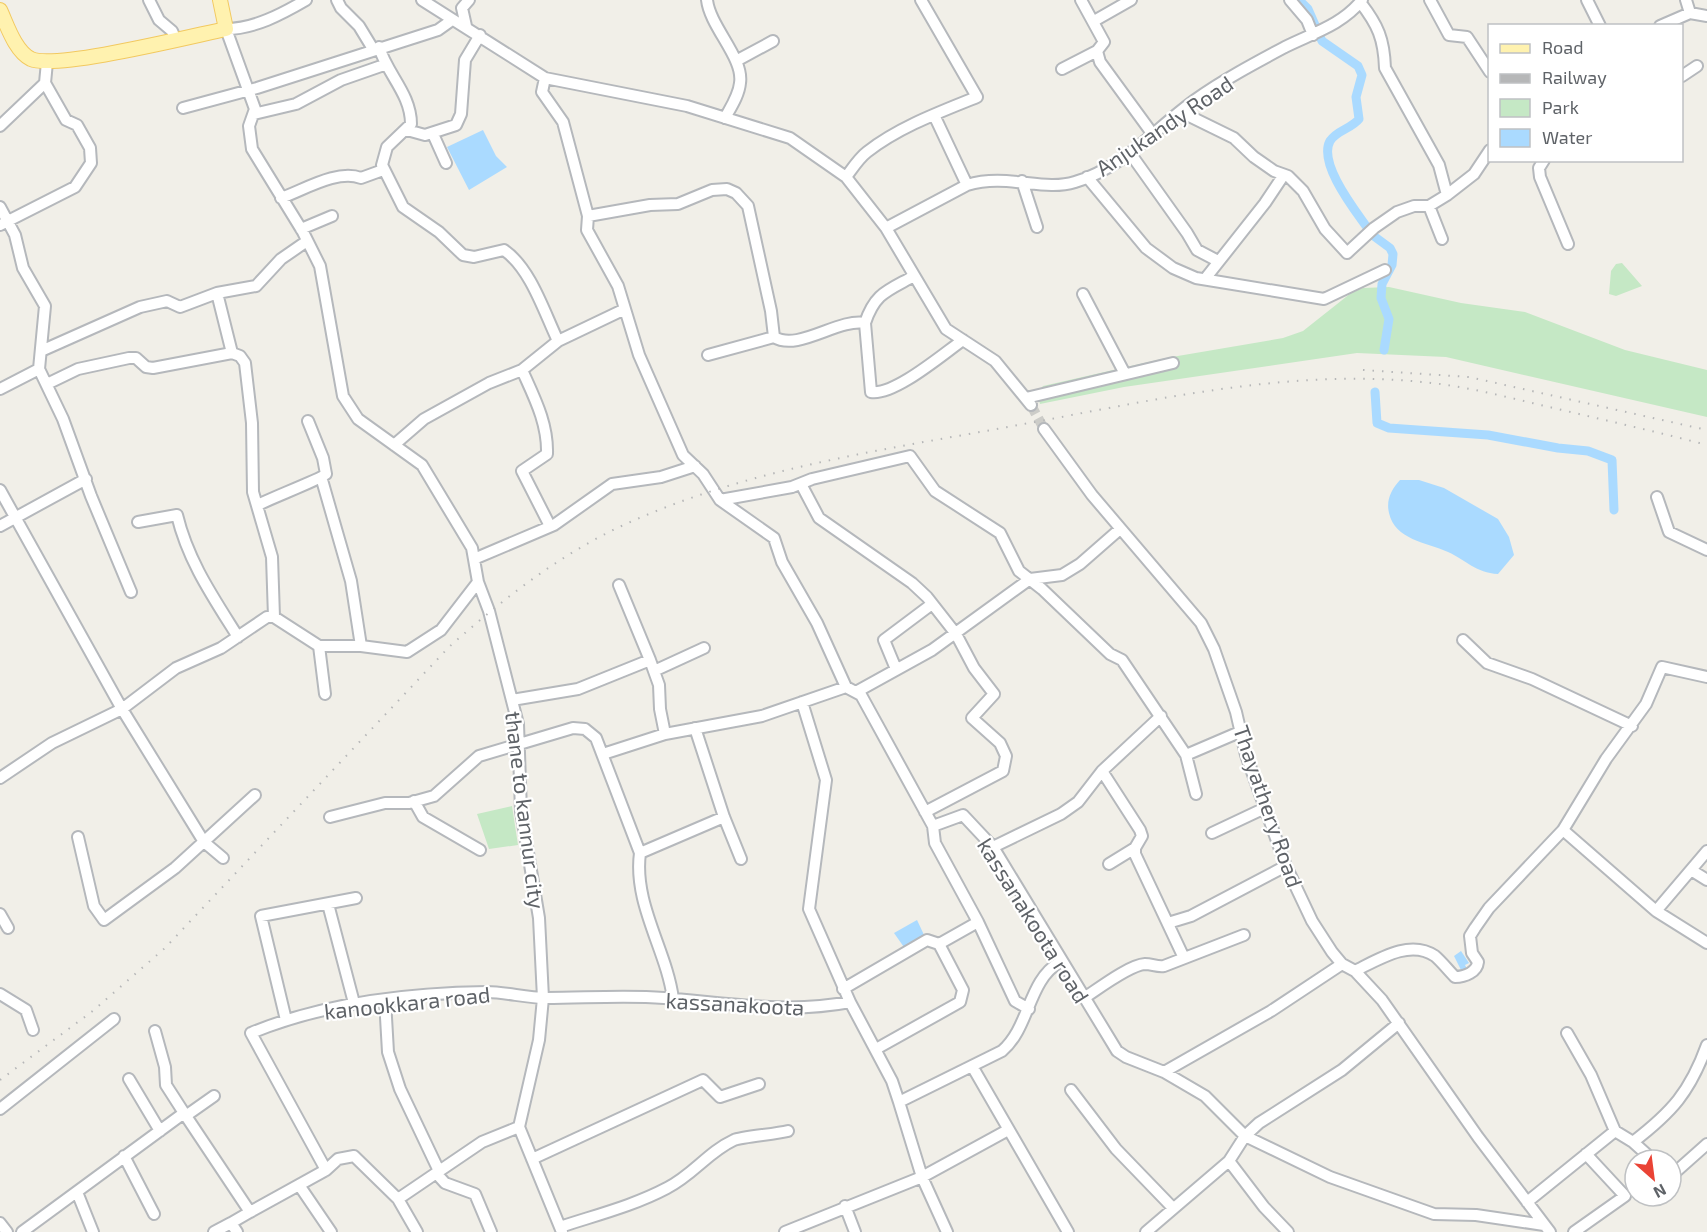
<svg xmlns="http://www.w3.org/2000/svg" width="1707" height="1232" font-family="'Exo 2',sans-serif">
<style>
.green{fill:#c5e8c5}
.water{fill:#aadaff}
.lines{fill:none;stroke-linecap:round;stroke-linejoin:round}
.canal{stroke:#aadaff;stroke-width:9}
.minor-tunnel{stroke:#ccccc8;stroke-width:10;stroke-dasharray:10 5;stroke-linecap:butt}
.minor-casing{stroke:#b5b8bc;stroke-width:14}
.major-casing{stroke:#f2c960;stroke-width:16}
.minor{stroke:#fff;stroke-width:10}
.major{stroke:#fff2af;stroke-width:14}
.rail{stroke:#b6b7b8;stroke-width:2;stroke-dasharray:1.5 8;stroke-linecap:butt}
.labels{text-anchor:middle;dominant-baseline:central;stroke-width:4.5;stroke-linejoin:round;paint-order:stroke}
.street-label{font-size:22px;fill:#5f6368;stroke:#fff}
</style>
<rect width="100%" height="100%" fill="#f1efe8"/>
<path class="green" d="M1622 263 1642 286 1616 296 1609 294 1611 271 1616 264Z
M1389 287 1461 303 1525 312 1625 350 1707 370V417L1446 357 1357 353 1124 387 1040 404 1037 393 1043 386 1166 358 1283 338 1303 331 1351 293 1363 288Z
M512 806 518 845 489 849 477 814Z"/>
<path class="water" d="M483 130 496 156 507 167 469 190 447 147Z
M1400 480H1419L1444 488 1498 519 1509 537 1514 555 1498 574C1476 573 1466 560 1448 552 1426 542 1395 540 1389 513 1386 500 1391 490 1400 480Z
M917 920 925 937 906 950 894 933Z
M1461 951 1469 963 1465 965 1467 969 1462 972 1454 956Z"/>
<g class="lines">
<path class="canal" d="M1299 0 1308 9 1322 41 1358 66 1362 75 1356 97 1359 119C1351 129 1337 130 1330 141 1318 163 1354 209 1366 226
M1371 234 1390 248 1393 254 1392 265 1382 284 1381 298 1389 319 1384 350
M1375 392 1377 423 1389 428 1488 435 1558 448 1588 451 1612 460 1614 510"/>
<path class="minor-tunnel" d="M1031 405 1044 429"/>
<defs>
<path id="minor" d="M149 0 159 20 172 31 176 40
M306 0C282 14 254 29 226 29L255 109 249 126 252 149 303 232 320 266 343 396 358 419 422 465 472 548 478 582 489 611 518 724 521 811 539 918 543 998 539 1040 519 1127 562 1232
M337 0 341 8 359 26 373 49
M422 0 545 78 687 106 790 138 846 177 886 228 946 329 995 361 1031 405
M707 0C710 27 744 58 740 83 739 95 731 107 725 118
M1290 0 1307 20 1313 35
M1430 0 1449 35 1467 37 1490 72
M1587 0 1600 26
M1686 0 1690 13 1707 16
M1360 2C1378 25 1384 39 1385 68L1439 165 1447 195
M1094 21 1131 0
M466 26 462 8 469 0
M1660 26 1690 13
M379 47C387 74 411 94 411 124L387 147 382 165 403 207 439 232 463 255 474 257 504 250C531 269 544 312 558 341
M1097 51 1100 62 1154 136
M736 61 773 41
M1062 69 1097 51 1104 42 1081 0
M1682 76 1697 66
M545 78 542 92 563 122 588 216 650 205 678 204 712 190 727 189 736 193 748 206 771 311 774 337C798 352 838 318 865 323L871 392C894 396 943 354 963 340
M183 108 257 88 438 30 452 20
M1181 112 1234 138 1254 157 1274 171 1288 176 1303 191 1325 229 1347 253 1374 228 1397 212 1414 206H1429L1447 195 1474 174 1490 150
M254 114 296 104 341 80 384 65
M934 115 967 185
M0 126 45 83 47 62
M407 130 425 135 456 125 461 114 465 60 480 35
M433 134 446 163
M1130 153 1187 233 1197 250 1218 261
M1544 160 1539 168 1540 177 1568 244
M846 177C852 169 859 158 867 152 899 127 940 112 977 97L921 0
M1087 177 1146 248 1173 268 1196 278 1324 299 1385 270
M1022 181 1037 227
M281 198C304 190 337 169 361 178L383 170
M1429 206 1442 239
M0 207 15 235 23 268 45 306 39 369 0 389
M588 216 587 230 618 286 639 355 683 455 703 474 720 500 774 538 782 562 817 623 846 687
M0 225 75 187 91 163 90 148 77 125 66 120 45 83
M886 228 967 185C1007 173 1043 192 1075 182 1123 168 1156 128 1195 100 1223 80 1255 63 1285 47 1313 33 1342 25 1362 0
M301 229 332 216
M1205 279 1265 203 1283 176
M217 293 232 353 240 356 245 363 252 423 253 492 272 557 274 617
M1083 294 1125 374
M865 323C875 293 887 291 914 276
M41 351 140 307 167 301 180 307 217 293 256 286 281 259 307 241
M708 355 774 337
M39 369 63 419 91 496 131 592
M522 370C534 397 548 423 547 454L522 471 550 526
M47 384 78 369 129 358H136L146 367 153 368 232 353
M1026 398 1173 363
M1044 429 1092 495 1201 623 1214 649 1236 712 1246 755 1286 866 1312 921 1332 952 1342 964 1355 971 1382 1000 1478 1137 1550 1232
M394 445 424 419 489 383 522 370 558 341 625 309
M322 480 351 581 361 646
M801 484 819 518 912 583 927 597 956 634 974 668 994 694 972 718 1000 743 1006 756 1003 771 925 812
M0 490 122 709 204 842 223 858
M1657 497 1669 532 1707 550
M720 500 792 487 812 479 910 456 935 491 1000 533 1019 571 1042 589 1110 654 1122 660 1186 755 1242 731
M258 505C269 499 323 478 326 474L323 458 308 421
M138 522 177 515C188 561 213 597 238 637
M0 526 86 479
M474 559 554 525 612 484 661 477 695 466
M619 585 650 660
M1463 640 1487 663 1532 679 1632 726
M319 646 325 694
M896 669 884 640 932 604
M654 671 704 648
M856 692 932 650 1030 579 1062 575 1080 564 1120 529
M512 700 578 689 650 660 659 685 660 709 665 734
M802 702 826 780 809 909 850 1002
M695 728 724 817 741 859
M603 754 665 734 762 716 846 687 861 695 933 826 963 815 993 847 1117 1051 1126 1057 1164 1072 1205 1096 1245 1136 1330 1177 1434 1214 1476 1215 1544 1225
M1186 755 1196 794
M1102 771 1140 830 1142 836 1135 848V854L1184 958
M0 778 52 743 122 709 176 668 221 648 267 617H274L319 646H361L407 652 441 630 478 582
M414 801 423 817 480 850
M330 817 385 803H409L434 796 479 756 573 728 585 729 596 738 640 853C633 904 667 951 673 999
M933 826 935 843 978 922 939 944
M1563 830 1656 911
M1212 833 1265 808
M78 837 94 906 104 920 175 868 255 795
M993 847 1061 814 1078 802 1102 771 1161 716
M1707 851 1656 911 1707 943
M640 853 724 817
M1109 864 1135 848
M1691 870 1707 880
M328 904 354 1003
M0 914 8 928
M978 922 1015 1001 1029 1009
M1168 923 1191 916 1286 866
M1355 971C1379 959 1410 939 1435 956 1442 962 1448 970 1455 977 1465 977 1477 972 1478 962L1472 953 1470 936 1475 928 1489 908 1563 830 1606 759 1646 704 1662 667 1707 677
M843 989 927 940 939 944 963 990 960 1002 876 1049
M0 994 26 1010 33 1030
M1084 998C1098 989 1129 965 1145 964 1152 964 1157 967 1164 966L1244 935
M385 1000 388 1052 400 1089 439 1171
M286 1020 261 916 356 898
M155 1031 165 1067 166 1085 184 1113
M1567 1033 1591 1075 1615 1131
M972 1066 1068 1232
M1164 1072 1271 1011 1342 964
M129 1079 160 1131
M1071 1090 1116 1149 1172 1207
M0 1109 114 1019
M187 1115 214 1096
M1633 1142 1653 1160
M124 1156 154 1214
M532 1159 703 1080 720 1097 759 1084
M1229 1161 1245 1136 1259 1123 1342 1070 1399 1023
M326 1170 338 1159 354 1156 398 1199
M436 1173 445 1183 475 1194 491 1232
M1671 1176 1707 1144
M299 1185 331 1232
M77 1192 93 1232
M1527 1202 1615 1131 1633 1142C1672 1112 1690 1092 1707 1045
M845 1206 855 1232
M0 1223 7 1232
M560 1227C596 1215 633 1206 667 1188 693 1175 708 1152 734 1140 741 1137 776 1134 788 1131
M22 1232 184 1113 250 1212 326 1170 251 1033C324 1003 408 993 487 992 506 992 526 998 546 998 585 998 625 995 664 998 727 1003 787 1014 850 1002L892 1081 899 1102
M214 1232 231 1223
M237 1232 231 1223 250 1212
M417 1232 398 1199 482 1142 519 1127
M785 1232 922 1177 1008 1130
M947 1232 922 1177 899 1102 1002 1051C1030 1027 1028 980 1060 962
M1146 1232 1229 1161 1264 1207 1288 1232
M1574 1232 1625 1196 1586 1154"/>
<path id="major" d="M0 10C7 25 15 51 31 59 56 70 192 36 226 29L220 0"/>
</defs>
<use href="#minor" class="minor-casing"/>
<use href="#major" class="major-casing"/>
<use href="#minor" class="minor"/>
<use href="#major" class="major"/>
<path class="rail" d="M1363 370 1469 377 1707 430
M0 1080 94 1010 165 948 449 647C503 599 561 553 628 523 750 468 883 450 1013 426 1146 402 1286 368 1422 382 1468 386 1513 399 1558 409 1608 421 1658 432 1707 445"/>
</g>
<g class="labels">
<g class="street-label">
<text transform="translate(1164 125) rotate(-34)">Anjukandy Road</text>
<text transform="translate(1269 806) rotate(71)">Thayathery Road</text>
<text transform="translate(526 810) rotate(83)">thane to kannur city</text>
<text transform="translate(1034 920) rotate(58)">kassanakoota road</text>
<text transform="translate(407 1002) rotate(-6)">kanookkara road</text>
<text transform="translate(735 1003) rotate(3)">kassanakoota</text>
</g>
</g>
<rect x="1488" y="24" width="195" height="138" fill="#ffffff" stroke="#bfc1c3" stroke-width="1.5"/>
<rect x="1500" y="44" width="30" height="9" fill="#fff2af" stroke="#bfc1c3" stroke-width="1.5"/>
<text x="1542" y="54" font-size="18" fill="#5f6368">Road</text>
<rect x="1500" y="74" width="30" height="9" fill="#b6b7b8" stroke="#bfc1c3" stroke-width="1.5"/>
<text x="1542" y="84" font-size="18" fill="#5f6368">Railway</text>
<rect x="1500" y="99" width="30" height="18" fill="#c5e8c5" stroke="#bfc1c3" stroke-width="1.5"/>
<text x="1542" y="114" font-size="18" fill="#5f6368">Park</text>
<rect x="1500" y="129" width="30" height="18" fill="#aadaff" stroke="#bfc1c3" stroke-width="1.5"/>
<text x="1542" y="144" font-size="18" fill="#5f6368">Water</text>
<g transform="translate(1653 1178) rotate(152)"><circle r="28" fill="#ffffff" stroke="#bfc1c3" stroke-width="1.5"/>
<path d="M0-4.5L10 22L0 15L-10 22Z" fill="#ea4335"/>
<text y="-9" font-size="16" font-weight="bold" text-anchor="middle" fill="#5f6368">N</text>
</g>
</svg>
